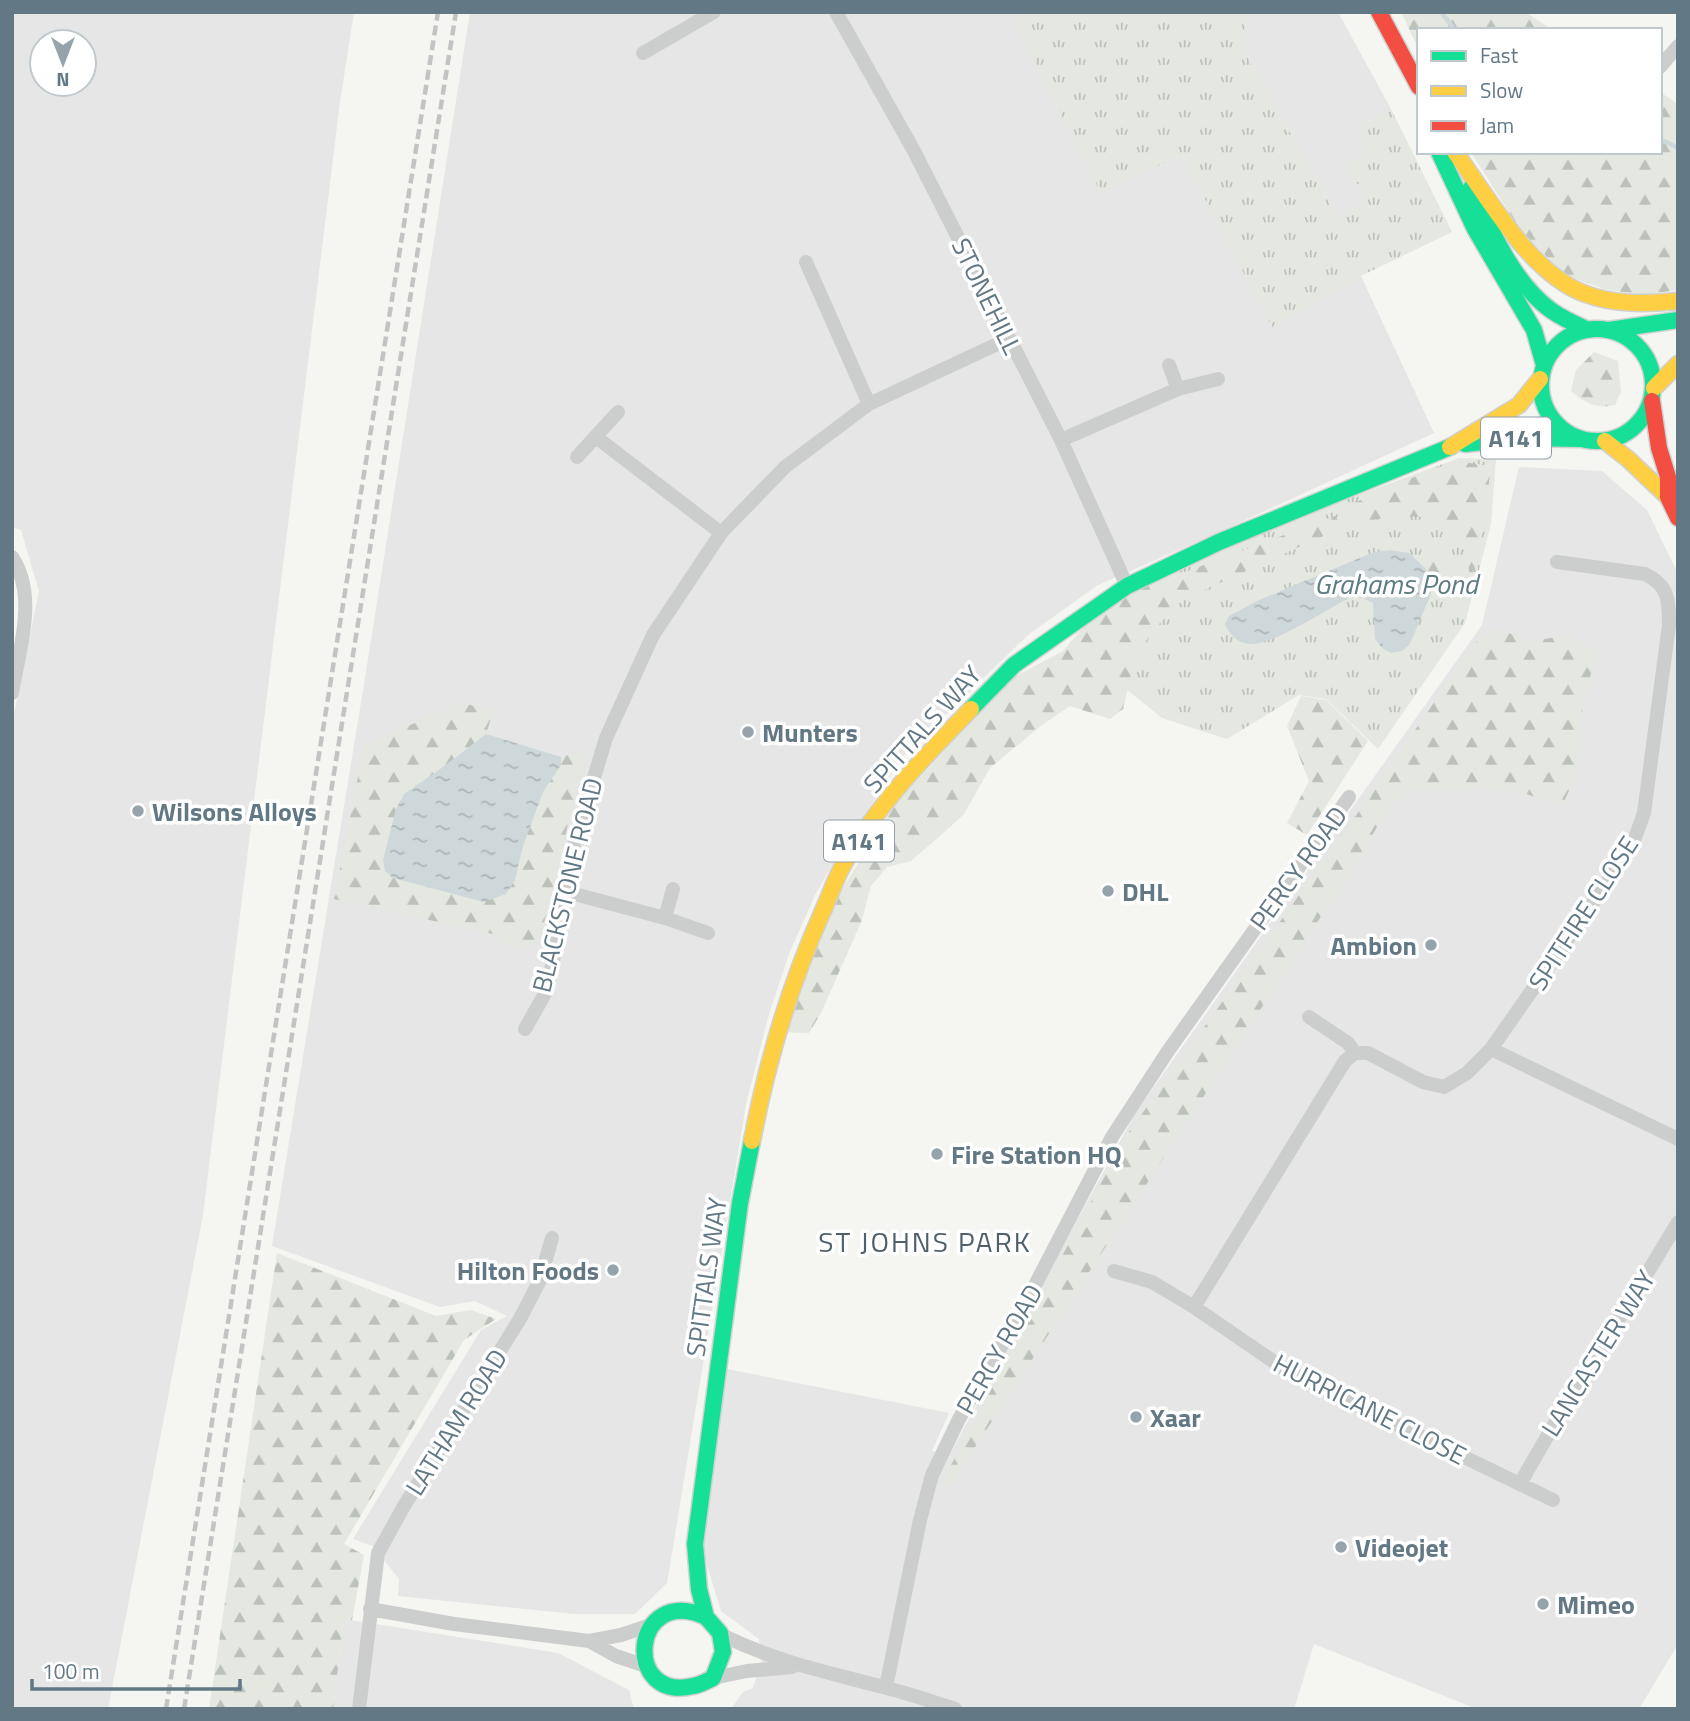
<svg xmlns="http://www.w3.org/2000/svg" width="1690" height="1721" font-family="'Titillium Web',sans-serif">
<style>
.built{fill:#e5e6e5;fill-rule:evenodd}
.grass{fill:url(#grass-tufts)}
.forest{fill:url(#forest-firs)}
.water{fill:url(#water-ripples)}
.lines{fill:none;stroke-linecap:round;stroke-linejoin:round}
.stream{stroke:#ced8da;stroke-width:4.5}
.fast-casing{stroke:#d0d2d2;stroke-width:19}
.slow-casing{stroke:#d0d2d2;stroke-width:19}
.jam-casing{stroke:#d0d2d2;stroke-width:19}
.street{stroke:#cccece;stroke-width:14}
.fast{stroke:#16e098;stroke-width:16}
.slow{stroke:#ffcf43;stroke-width:16}
.jam{stroke:#f24e42;stroke-width:16}
.rail{stroke:#c2c4c4;stroke-width:4.5;stroke-dasharray:10 5;stroke-linecap:butt}
.poi-dot{fill:#95a4ab;stroke:#fff;stroke-width:2.5}
.labels{text-anchor:middle;dominant-baseline:central;stroke-width:7;stroke-linejoin:round;paint-order:stroke}
.shield{fill:#fff;stroke:#91a0aa;stroke-width:2}
.shield-label{font-size:24px;font-weight:bold;fill:#627885}
.street-label{font-size:26px;fill:#627885;stroke:#fff}
.poi-label{font-size:26px;font-weight:bold;fill:#627885;stroke:#fff;text-anchor:start}
.water-label{font-size:28px;font-style:italic;fill:#5d7b83;stroke:#fff}
.neighbourhood-label{font-size:28px;letter-spacing:2px;fill:#50606a;stroke:#fff}
</style>
<defs>
<pattern id="grass-tufts" width="24" height="20" patternUnits="userSpaceOnUse" patternTransform="scale(1.75)"><rect width="24" height="20" fill="#e4e8e0"/><path d="M3 7l-1-3M5 7V3M7 7l1-3M15 17l-1-3M17 17v-4M19 17l1-3" fill="none" stroke="#bcc1bb"/></pattern>
<pattern id="forest-firs" width="22" height="20" patternUnits="userSpaceOnUse" patternTransform="scale(1.75)"><rect width="22" height="20" fill="#e4e8e0"/><path d="M5 1l3.5 6h-7zM16 11l3.5 6h-7z" fill="#bcc1bb"/></pattern>
<pattern id="water-ripples" width="26" height="14" patternUnits="userSpaceOnUse" patternTransform="scale(1.75)"><rect width="26" height="14" fill="#ced8da"/><path d="M2 4q2-2 4 0t4 0M15 11q2-2 4 0t4 0" fill="none" stroke="#abb4b6"/></pattern>
</defs>
<rect width="100%" height="100%" fill="#f5f5f2"/>
<path class="built" d="M12 12H354L340 102 203 1215 108 1709H12V724L39 591 21 530 12 527ZM42 42H84V84H42Z
M470 12H1029L1014 21 1182 155 1272 327 1361 276 1434 433 1215 534 1098 585 1028 635 905 754 839 853 815 895 789 954 769 1014 746 1104 667 1583 635 1614H575L398 1596 399 1579 373 1546 353 1539 481 1330 507 1316 475 1301 440 1307 272 1246 366 672Z
M1249 12H1338L1391 109 1356 127 1367 151 1347 164 1366 199 1338 218 1240 44Z
M1519 467 1602 471 1647 510 1678 574V1644L1639 1709H1477L1314 1644 1294 1709H731L743 1692 753 1688 761 1663 759 1639 721 1611 700 1542 727 1369 949 1413 932 1451 951 1452 1136 1112 1482 625Z
M344 1619 558 1653 629 1690 634 1709H333Z"/>
<path class="grass" d="M1029 12H1249L1240 44 1338 218 1366 199 1346 164 1367 151 1356 127 1391 109 1452 232 1361 276 1272 327 1182 155 1100 191 1014 21Z
M1459 458 1496 459 1491 524 1465 623 1378 749 1326 699 1299 695 1227 739 1162 718 1069 643 1134 593 1220 546Z"/>
<path class="forest" d="M1401 12H1525L1553 30H1419V50Z
M1660 92 1678 104V290L1642 295 1604 289 1565 275 1520 230 1471 152H1660Z
M1594 352 1618 361 1621 392 1615 405C1596 409 1586 404 1571 391L1576 370Z
M1456 461 1491 466 1484 525 1471 582 1465 548 1423 517 1397 516 1352 523 1344 508 1383 489Z
M1335 516 1341 528 1184 599 1157 626 1136 655 1123 709 1110 719 1070 706 1042 725 990 768 964 814 941 835 911 861 887 867 871 886 862 920 821 1013 809 1033 777 1032 801 955 896 803 1012 678 1063 651 1089 621 1137 590Z
M1438 551 1445 553 1450 573 1445 586 1437 589 1431 588 1422 564Z
M1496 629 1533 641 1568 635 1599 653 1593 665 1583 706 1572 784 1562 806 1523 793 1493 788 1411 789 1388 807 1363 852 951 1484H941L1126 1136 1355 817 1475 643Z
M1301 696 1326 700 1368 741 1307 835 1287 823 1309 781 1287 726Z
M461 702 493 712 486 734 446 765 515 880C522 850 529 817 544 791 550 779 561 770 561 757L586 750 541 935C530 950 519 946 502 943V936L334 899 364 746Z
M277 1253 436 1316 471 1310 496 1319 464 1340 344 1544 364 1555 352 1620 344 1619 333 1709H209Z"/>
<path class="water" d="M1391 550 1409 553 1425 568 1431 594 1410 644 1402 651 1391 653 1382 648 1375 639 1373 603 1362 598H1349C1326 610 1277 642 1254 644 1240 645 1230 636 1225 624L1229 616 1259 600 1374 552Z
M486 734 561 757V765L543 792 523 846 515 880 506 894 484 902 393 878 385 871 383 860 396 809 404 794 446 765Z"/>
<g class="lines">
<path class="stream" d="M1441 12 1455 30
M1660 139 1678 148"/>
<defs>
<path id="fast" d="M1439 152 1475 229 1534 330 1544 365
M1471 188C1491 230 1513 283 1552 311 1562 318 1575 324 1586 329
M1541 385a56 56 0 1 1 112 0a56 56 0 1 1-112 0Z
M1609 330 1678 320
M1465 444 1518 438 1580 439
M971 709 1014 665 1127 586 1219 542 1450 447
M706 1617C631 1583 622 1703 693 1686 700 1685 707 1681 713 1678L723 1652 720 1633 706 1617 699 1589 695 1544 740 1203 752 1141"/>
<path id="slow" d="M1455 152C1488 197 1529 272 1583 293 1613 305 1646 304 1678 301
M1654 388 1678 364
M1605 441 1628 459 1668 497
M1450 447 1519 405 1540 379
M752 1141C767 1062 789 987 822 913 830 896 836 876 846 860 879 803 926 755 971 709"/>
<path id="jam" d="M1379 12 1419 87
M1652 401 1659 448 1668 477V497L1678 518"/>
</defs>
<use href="#fast" class="fast-casing"/>
<use href="#slow" class="slow-casing"/>
<use href="#jam" class="jam-casing"/>
<path class="street" d="M836 12 914 151 1061 440 1127 586
M643 53 714 12
M1660 67 1678 46
M806 262 869 404
M1169 365 1178 389
M596 437 721 533
M1061 440 1178 389 1218 379
M577 457 618 412
M12 557C38 596 19 650 12 693
M567 892 665 918 708 933
M665 918 673 889
M1309 1017 1348 1043 1355 1053H1368L1423 1082 1444 1087 1467 1073 1491 1049 1678 1139
M525 1029 547 990 567 892 574 844 606 738 653 635 721 533 785 467 869 404 1008 339
M1491 1049 1618 867 1635 838 1644 813 1669 625C1669 600 1669 586 1645 574L1557 562
M1114 1271 1152 1282 1194 1307 1283 1368 1311 1383 1553 1500
M1194 1307 1345 1061 1355 1053
M1520 1484C1569 1395 1626 1310 1678 1222
M370 1609 454 1624 589 1641 621 1635 651 1625
M720 1634C776 1662 823 1671 883 1687 907 1693 931 1701 955 1709
M589 1641 616 1656 646 1666
M713 1678 747 1671 792 1667
M886 1687 920 1520 932 1475 959 1419 1020 1314 1112 1137 1168 1051 1349 797
M359 1709 378 1553 404 1506 521 1317 540 1280 552 1238"/>
<use href="#fast" class="fast"/>
<use href="#slow" class="slow"/>
<use href="#jam" class="jam"/>
<path class="rail" d="M166 1709 438 12
M184 1709 456 12"/>
</g>
<g class="poi-dot">
<circle cx="748" cy="732" r="7"/>
<circle cx="138" cy="811" r="7"/>
<circle cx="1108" cy="891" r="7"/>
<circle cx="1431" cy="945" r="7"/>
<circle cx="937" cy="1154" r="7"/>
<circle cx="613" cy="1270" r="7"/>
<circle cx="1136" cy="1417" r="7"/>
<circle cx="1341" cy="1547" r="7"/>
<circle cx="1543" cy="1604" r="7"/>
</g>
<g class="labels">
<g class="shield">
<rect x="1481" y="417.5" width="70" height="41" rx="5"/>
<rect x="824" y="820.5" width="70" height="41" rx="5"/>
</g>
<g class="shield-label">
<text x="1516" y="438">A141</text>
<text x="859" y="841">A141</text>
</g>
<g class="street-label">
<text transform="translate(987 296) rotate(64)">STONEHILL</text>
<text transform="translate(922 729) rotate(-48)">SPITTALS WAY</text>
<text transform="translate(1298 868) rotate(-54)">PERCY ROAD</text>
<text transform="translate(567 885) rotate(-76)">BLACKSTONE ROAD</text>
<text transform="translate(1583 913) rotate(-57)">SPITFIRE CLOSE</text>
<text transform="translate(706 1277) rotate(-82)">SPITTALS WAY</text>
<text transform="translate(999 1349) rotate(-60)">PERCY ROAD</text>
<text transform="translate(1598 1353) rotate(-58)">LANCASTER WAY</text>
<text transform="translate(1370 1409) rotate(27)">HURRICANE CLOSE</text>
<text transform="translate(456 1422) rotate(-58)">LATHAM ROAD</text>
</g>
<g class="poi-label">
<text x="762" y="732">Munters</text>
<text x="152" y="811">Wilsons Alloys</text>
<text x="1122" y="891">DHL</text>
<text x="1417" y="945" text-anchor="end">Ambion</text>
<text x="951" y="1154">Fire Station HQ</text>
<text x="599" y="1270" text-anchor="end">Hilton Foods</text>
<text x="1150" y="1417">Xaar</text>
<text x="1355" y="1547">Videojet</text>
<text x="1557" y="1604">Mimeo</text>
</g>
<g class="water-label">
<text x="1396" y="583">Grahams Pond</text>
</g>
<g class="neighbourhood-label">
<text x="925" y="1241">ST JOHNS PARK</text>
</g>
</g>
<rect width="1690" height="1721" fill="none" stroke="#627885" stroke-width="28"/>
<rect x="1417" y="28" width="245" height="126" fill="#ffffff" stroke="#c0c9ce" stroke-width="2"/>
<rect x="1431" y="51" width="35" height="10" fill="#16e098" stroke="#c0c9ce" stroke-width="2"/>
<text x="1480" y="63" font-size="21" fill="#627885">Fast</text>
<rect x="1431" y="86" width="35" height="10" fill="#ffcf43" stroke="#c0c9ce" stroke-width="2"/>
<text x="1480" y="98" font-size="21" fill="#627885">Slow</text>
<rect x="1431" y="121" width="35" height="10" fill="#f24e42" stroke="#c0c9ce" stroke-width="2"/>
<text x="1480" y="133" font-size="21" fill="#627885">Jam</text>
<g transform="translate(63 63) rotate(180)"><circle r="33" fill="#ffffff" stroke="#c0c9ce" stroke-width="2"/>
<path d="M0-5L12 26L0 18L-12 26Z" fill="#95a4ab"/>
<text y="-10" font-size="19" font-weight="bold" text-anchor="middle" fill="#627885">N</text>
</g>
<path d="M32 1679v10h208v-10" fill="none" stroke="#627885" stroke-width="3.5"/>
<text x="42" y="1679" font-size="21" fill="#627885" stroke="#ffffff" stroke-width="5" paint-order="stroke">100 m</text>
</svg>
